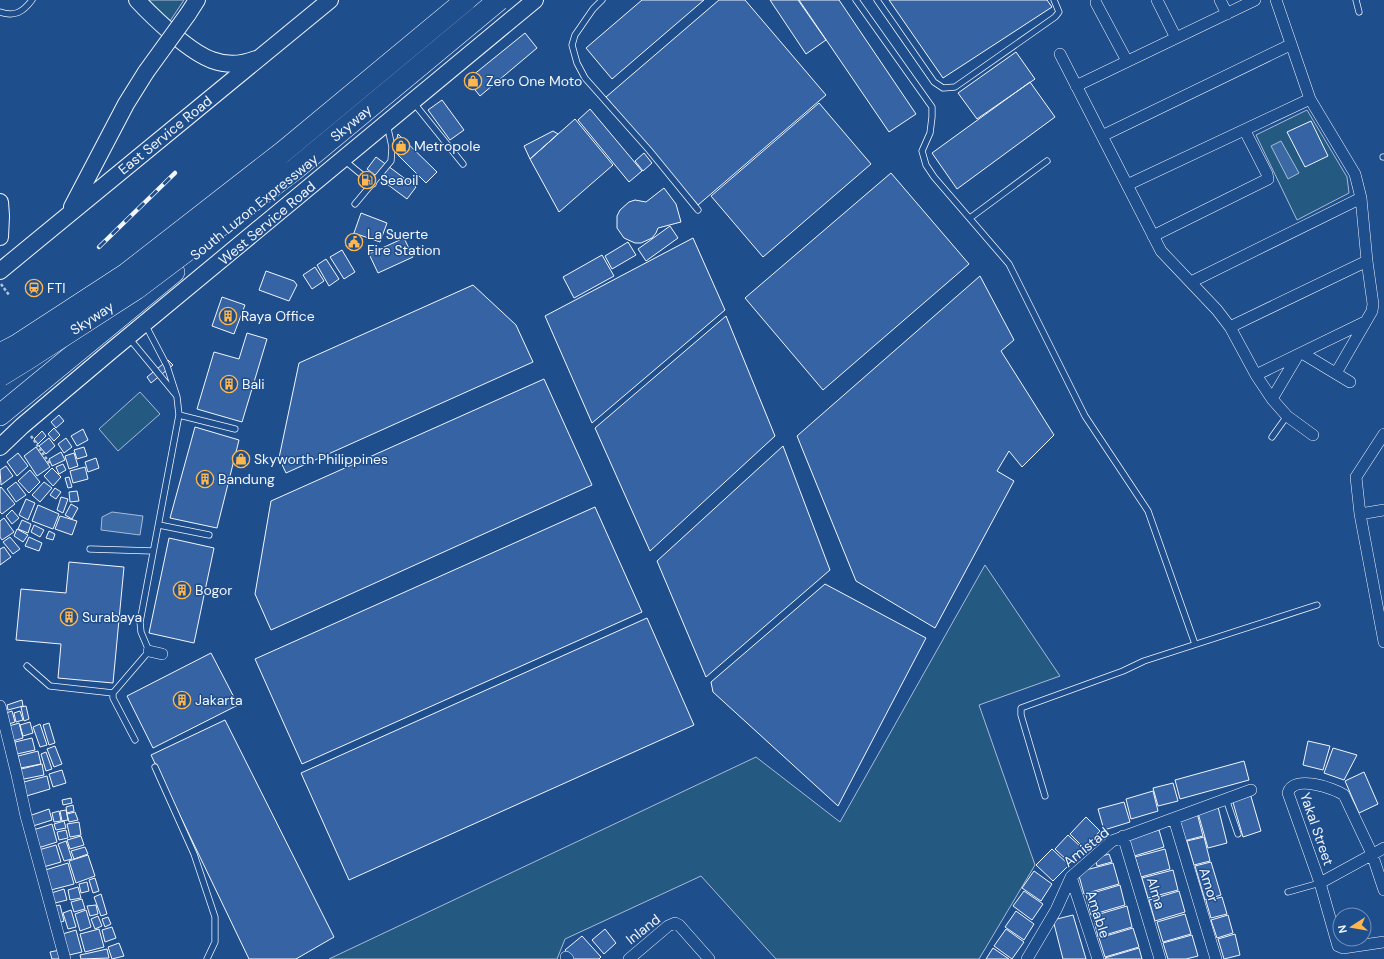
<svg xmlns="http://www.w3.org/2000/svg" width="1384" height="959" font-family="'DM Sans',sans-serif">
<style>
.green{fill:#245a82;stroke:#a8bbd7}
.water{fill:#3b69a3;stroke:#a8bbd7}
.building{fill:#3563a3;stroke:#f2f6ff}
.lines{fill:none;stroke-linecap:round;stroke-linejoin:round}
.service-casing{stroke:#f2f6ff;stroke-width:7}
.minor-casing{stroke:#f2f6ff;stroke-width:12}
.secondary-casing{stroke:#f2f6ff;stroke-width:18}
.motorway-casing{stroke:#f2f6ff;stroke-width:22}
.path{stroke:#b3c4dc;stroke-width:2.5;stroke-dasharray:3 2;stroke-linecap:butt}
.service{stroke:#1f4e8c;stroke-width:5.5}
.minor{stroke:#1f4e8c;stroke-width:11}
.secondary{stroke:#1f4e8c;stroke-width:16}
.motorway{stroke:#1f4e8c;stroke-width:21}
.rail-casing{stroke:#f2f6ff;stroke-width:4.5}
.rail{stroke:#1f4e8c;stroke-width:3;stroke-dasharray:9;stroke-linecap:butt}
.secondary-bridge-casing{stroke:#f2f6ff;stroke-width:18;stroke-linecap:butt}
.motorway-bridge-casing{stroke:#f2f6ff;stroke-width:22;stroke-linecap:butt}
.secondary-bridge{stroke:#1f4e8c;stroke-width:16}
.motorway-bridge{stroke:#1f4e8c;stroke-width:21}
.labels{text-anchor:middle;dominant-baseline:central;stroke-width:3;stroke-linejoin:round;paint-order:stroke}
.poi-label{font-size:14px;fill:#f2f6ff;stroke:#1f4e8c;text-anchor:start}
.street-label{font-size:14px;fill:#f2f6ff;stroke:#1f4e8c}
</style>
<rect width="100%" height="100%" fill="#1f4e8c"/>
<path class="green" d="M144 0H184L170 21Z
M1307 110 1347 177 1349 193 1297 220 1256 135Z
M140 392 160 414 118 451 99 429Z
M985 565 1060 676 979 705 1035 865 979 959H776L701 876 565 939 557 959H329L756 757 840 822Z"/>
<path class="water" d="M1281 141 1299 173 1288 179 1271 146Z
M112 512 143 516 140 535 101 530 102 517Z"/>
<path class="building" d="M642 0H704L612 79 586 48Z
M719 0H745L826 95 698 205 606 97Z
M770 0H798L826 40 806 54Z
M799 0H839L916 114 889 132Z
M889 0H1047L1052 7 943 78Z
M525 33 537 48 480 96 467 80Z
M1016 52 1035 79 977 119 958 93Z
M1030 82 1055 117 957 189 932 153Z
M442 100 464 130 450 140 428 110Z
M819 103 871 164 763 257 711 196Z
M590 109 642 171 629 182 578 120Z
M575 119 613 165 559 212 530 159Z
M1311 121 1328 156 1305 167 1287 132Z
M553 131 558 134 530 159 524 146Z
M398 134 437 172 426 183 394 151Z
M644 153 652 163 643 171 635 161Z
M376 157 416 187 407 199 367 169Z
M891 173 969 264 823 390 745 298Z
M664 188 676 204 681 222 658 228 656 233 652 238 641 243H635L624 238 617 228V216L620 210 629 202 635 200 646 202Z
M361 213 387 223 380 242 354 233Z
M670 226 678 238 646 261 638 249Z
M404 238 413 257 378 273 369 254Z
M693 238 725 310 592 423 545 316Z
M628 242 636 255 612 269 605 256Z
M342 250 355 272 344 279 330 257Z
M602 255 614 276 574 298 563 277Z
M326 259 339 279 329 286 317 265Z
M315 267 324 281 312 289 303 275Z
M266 271 294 281 297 285 289 301 259 290Z
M980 276 1014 340 1001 351 1054 435 1022 467 1009 451 997 471 1014 481 935 628 856 581 797 436Z
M473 285 516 325 533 362 286 473 279 458 299 363Z
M222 297 245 305 234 334 212 326Z
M726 316 775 436 650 551 595 428Z
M247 333 267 339 242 422 197 409 214 352 239 359Z
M168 360 173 365 151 383 147 377Z
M544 379 592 485 271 630 255 594 271 501Z
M59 415 64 421 56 428 51 422Z
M195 427 239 440 217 528 170 518Z
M54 428 60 435 54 441 48 434Z
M83 429 88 440 77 446 71 436Z
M42 431 46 436 38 444 34 439Z
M49 438 55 446 46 454 39 446Z
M66 438 72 447 64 453 58 444Z
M783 446 830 570 706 677 657 561Z
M36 447 50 467 37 476 24 456Z
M84 447 87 456 77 459 74 450Z
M61 452 65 460 52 466 49 459Z
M18 453 28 466 17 476 7 462Z
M74 453 78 466 69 469 65 456Z
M96 458 99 468 88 472 85 462Z
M63 464 66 470 59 474 56 467Z
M6 466 13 476 1 485 0 470Z
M85 467 88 479 73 483 70 471Z
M52 468 61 477 53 486 44 476Z
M30 470 40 482 29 493 18 481Z
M69 477 72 487 68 488 65 478Z
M16 482 26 495 16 502 7 489Z
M44 482 52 488 40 502 32 495Z
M1 487 15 504 2 514 0 512V488Z
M55 488 61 492 56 499 50 495Z
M77 491 79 501 70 502 69 492Z
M61 497 68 499 63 513 57 510Z
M26 499 35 503 28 520 19 515Z
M71 504 78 508 72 519 65 515Z
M38 505 59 514 53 529 32 521Z
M595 507 642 612 302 764 255 659Z
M12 510 19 518 12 524 6 516Z
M60 516 77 521 72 535 55 529Z
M4 518 14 532 2 540 0 537V521Z
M22 520 31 524 28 533 18 529Z
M34 525 44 530 40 537 31 532Z
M17 529 28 535 23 542 14 536Z
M49 531 55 534 53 540 46 538Z
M10 537 20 549 13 554 3 542Z
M29 537 42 543 39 551 25 546Z
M169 538 214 548 194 643 149 633Z
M4 547 11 557 0 565V549Z
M69 562 124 567 113 683 58 678 61 644 16 640 21 589 66 593Z
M825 584 926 638 838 806 713 692 711 682Z
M647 618 694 725 349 880 301 773Z
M211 653 238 705 153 748 127 696Z
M22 700 23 706 8 710 7 705Z
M26 706 29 719 24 721 21 707Z
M12 711 15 722 6 725 3 714Z
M20 711 23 720 16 722 14 713Z
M225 720 334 937 296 959H249L151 755Z
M30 722 33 733 23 736 20 725Z
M19 723 23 738 13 741 9 726Z
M49 723 55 743 49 745 43 725Z
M40 724 47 745 40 747 33 727Z
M32 738 35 750 17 754 15 742Z
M1308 741 1330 746 1323 770 1303 765Z
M55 746 62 764 54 767 47 749Z
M1333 748 1357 755 1344 780 1324 773Z
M38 751 41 764 21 768 18 756Z
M46 752 52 769 46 771 41 754Z
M1244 761 1249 780 1180 799 1175 780Z
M42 764 44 775 19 780 17 770Z
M62 770 66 783 53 787 49 774Z
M1364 772 1378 804 1359 813 1345 781Z
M47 776 50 789 23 797 20 783Z
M1173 783 1178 801 1158 806 1153 788Z
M1153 791 1158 811 1131 819 1126 799Z
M1250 793 1261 831 1243 837 1232 799Z
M71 798 72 803 63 805 62 800Z
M1124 802 1130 822 1104 830 1098 809Z
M73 805 74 811 67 813 66 807Z
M1218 807 1227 843 1208 848 1198 813Z
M49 809 52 820 30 827 26 817Z
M66 810 68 820 62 821 60 811Z
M59 811 61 821 54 822 52 813Z
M75 812 78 820 69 822 67 814Z
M1197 813 1203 836 1184 841 1178 818Z
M1086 817 1100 831 1084 848 1070 834Z
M64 821 66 828 56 830 54 824Z
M79 822 81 835 70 837 67 824Z
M52 824 57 842 35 849 30 831Z
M66 830 68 838 59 840 57 832Z
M1159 830 1164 847 1131 857 1126 839Z
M1068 835 1083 849 1070 863 1055 849Z
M81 836 84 845 70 849 67 840Z
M1204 837 1210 861 1194 865 1187 841Z
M66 841 72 859 64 861 58 844Z
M56 845 61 862 40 868 35 851Z
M85 847 88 854 74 859 71 851Z
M1052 849 1069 865 1053 881 1036 865Z
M1165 849 1170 869 1141 877 1135 857Z
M1109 854 1112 862 1097 866 1095 858Z
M88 855 95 876 76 883 69 861Z
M1211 862 1221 895 1205 900 1195 866Z
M68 863 74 884 47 891 42 871Z
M1113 863 1119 884 1084 894 1078 872Z
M1173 870 1178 890 1148 898 1142 878Z
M1034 871 1052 884 1041 901 1022 888Z
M95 878 99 891 93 893 89 880Z
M87 882 89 891 81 893 79 884Z
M1120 885 1125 905 1091 915 1086 895Z
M78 887 81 898 70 900 68 890Z
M64 889 67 900 51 904 48 894Z
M1024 891 1043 904 1032 920 1013 906Z
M1179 891 1185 912 1155 921 1149 900Z
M101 894 107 914 101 916 94 897Z
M1222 897 1227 914 1211 918 1206 901Z
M82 899 85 909 74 912 71 902Z
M60 905 64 921 56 924 52 907Z
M96 905 98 914 90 916 87 906Z
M1127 906 1132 927 1098 937 1093 916Z
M71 910 76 927 68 929 63 913Z
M86 910 91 927 80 931 75 914Z
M1016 911 1034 924 1024 940 1005 927Z
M1185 914 1191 934 1163 942 1157 922Z
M1073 915 1086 959H1063L1053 920Z
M1228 915 1233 933 1217 938 1211 920Z
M98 916 102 926 95 929 91 919Z
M108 917 111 924 105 927 102 919Z
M112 927 116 938 105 942 102 930Z
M1133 928 1139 947 1105 957 1099 938Z
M99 929 104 947 85 952 80 934Z
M605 929 616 943 604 954 592 940Z
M1006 929 1024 942 1012 959 994 946Z
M76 930 82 952 65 956 59 935Z
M1235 934 1240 955 1224 959 1218 939Z
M1192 935 1198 956 1186 959H1168L1163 943Z
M582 936 601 957 599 959H573L565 950Z
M119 943 124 956 112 959 108 947Z
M993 948 1009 959H986Z
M1139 948 1142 959H1105V958Z
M107 949 109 958 81 959 80 955Z
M60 950 63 959H52L50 952Z"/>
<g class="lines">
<defs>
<path id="service" d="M602 0 593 9 575 35 572 45 577 63 585 78 649 150 698 210
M856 0 932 107V117L930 133 922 151 926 165 934 177 1009 264 1085 416 1148 511 1195 644
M877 0 934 82 943 88 955 87 1055 17 1059 12 1054 0
M1356 0 1359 12
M0 12C15 17 23 12 32 0
M413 102 463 164
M1383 157H1384
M344 160 373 184
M355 204 391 161 392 147 387 124
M970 218 1047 161
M129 338 176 395
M179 415 235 429
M1272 437 1287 416
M159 525 209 535
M90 549 153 551
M27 666 50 686 113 693
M135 740 113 698V693L149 651 141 632 140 622 179 415 177 397 167 366 145 324
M155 767 194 854 215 917V942L207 959
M1045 796 1021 715V708L1123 671 1144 661 1317 605
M1226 799 1238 834
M1288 892 1320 883"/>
<path id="minor" d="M1157 0 1176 38
M1220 0 1227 14
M1276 0 1310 99 1355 174 1361 198 1367 261 1373 304 1372 311 1336 373
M1096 3 1127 61
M1060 54 1161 251 1217 310 1230 327 1256 375 1272 399 1287 416 1313 435
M1076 86 1255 0
M1102 136 1290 45
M1127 185 1310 99
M1153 236 1268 179 1267 174 1245 131
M1191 282 1361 198
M1230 327 1367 261
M1302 353 1350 382
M1256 375 1365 322
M1272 399 1298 355
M1384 434 1356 477 1360 514 1384 642
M1360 514 1384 510
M149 651 162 654
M0 706 17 775 26 816 65 959
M1174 819 1216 959
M1123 836 1160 959
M1071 877 1098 959
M1320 883 1384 848
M1384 890 1372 854 1344 795C1334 788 1293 774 1288 793L1320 883 1338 946 1343 948 1384 942
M566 957 568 959
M629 959 668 926 675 923 679 925 709 959
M1027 959 1056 910 1071 877 1112 841 1251 790"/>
<path id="secondary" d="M137 0C149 13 162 25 175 36 200 57 223 72 256 59
M188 14 197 0
M0 202 1 216 0 237
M72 207 126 104 146 72
M0 271 330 0
M0 447 22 426 111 351 535 0"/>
<path id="motorway" d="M0 415 174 272"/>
</defs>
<use href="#service" class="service-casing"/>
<use href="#minor" class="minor-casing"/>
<use href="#secondary" class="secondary-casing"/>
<use href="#motorway" class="motorway-casing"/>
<path class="path" d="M1 284 9 295
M31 436 50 464"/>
<use href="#service" class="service"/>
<use href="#minor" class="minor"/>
<use href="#secondary" class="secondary"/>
<use href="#motorway" class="motorway"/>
<defs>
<path id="rail" d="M99 247 175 173"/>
</defs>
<use href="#rail" class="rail-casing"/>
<use href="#rail" class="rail"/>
<defs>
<path id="secondary-bridge" d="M146 72 188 14"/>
<path id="motorway-bridge" d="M0 354 17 345 126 274 284 151 466 0
M0 376 26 360 136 289 294 170 499 0"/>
</defs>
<use href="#secondary-bridge" class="secondary-bridge-casing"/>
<use href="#motorway-bridge" class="motorway-bridge-casing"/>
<use href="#secondary-bridge" class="secondary-bridge"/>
<use href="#motorway-bridge" class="motorway-bridge"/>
</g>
<defs>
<symbol id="shop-ring" viewBox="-11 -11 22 22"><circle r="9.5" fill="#1f4e8c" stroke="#ffb74d" stroke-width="1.5"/><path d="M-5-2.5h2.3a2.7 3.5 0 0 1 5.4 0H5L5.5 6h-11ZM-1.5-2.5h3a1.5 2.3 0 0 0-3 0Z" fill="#ffb74d"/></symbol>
<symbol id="fuel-ring" viewBox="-11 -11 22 22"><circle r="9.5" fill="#1f4e8c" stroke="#ffb74d" stroke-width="1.5"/><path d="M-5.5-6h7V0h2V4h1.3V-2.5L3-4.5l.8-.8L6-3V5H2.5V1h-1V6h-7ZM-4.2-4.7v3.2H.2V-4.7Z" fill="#ffb74d"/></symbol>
<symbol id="civic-ring" viewBox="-11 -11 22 22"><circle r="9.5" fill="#1f4e8c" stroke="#ffb74d" stroke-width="1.5"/><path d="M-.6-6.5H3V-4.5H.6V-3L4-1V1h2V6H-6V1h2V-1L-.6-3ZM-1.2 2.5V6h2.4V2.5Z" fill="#ffb74d"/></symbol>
<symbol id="station-ring" viewBox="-11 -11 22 22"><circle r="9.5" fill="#1f4e8c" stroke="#ffb74d" stroke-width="1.5"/><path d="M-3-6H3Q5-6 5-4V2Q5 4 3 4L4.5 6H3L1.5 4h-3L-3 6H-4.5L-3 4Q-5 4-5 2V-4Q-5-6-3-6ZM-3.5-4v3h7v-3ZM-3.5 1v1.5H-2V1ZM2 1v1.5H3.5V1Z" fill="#ffb74d"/></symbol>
<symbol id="building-ring" viewBox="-11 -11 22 22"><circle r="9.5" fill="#1f4e8c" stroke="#ffb74d" stroke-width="1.5"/><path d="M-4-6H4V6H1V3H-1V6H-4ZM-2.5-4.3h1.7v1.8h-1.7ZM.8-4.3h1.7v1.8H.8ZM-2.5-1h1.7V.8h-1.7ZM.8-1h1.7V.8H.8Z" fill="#ffb74d"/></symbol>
</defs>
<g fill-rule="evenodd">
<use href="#shop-ring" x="463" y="71" width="20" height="20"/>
<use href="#shop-ring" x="391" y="136" width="20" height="20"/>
<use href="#fuel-ring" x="357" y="170" width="20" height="20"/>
<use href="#civic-ring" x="344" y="232" width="20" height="20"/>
<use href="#station-ring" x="24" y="278" width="20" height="20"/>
<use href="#building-ring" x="218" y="306" width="20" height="20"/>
<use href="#building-ring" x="219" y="374" width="20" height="20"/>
<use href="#shop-ring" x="231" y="449" width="20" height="20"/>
<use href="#building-ring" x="195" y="469" width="20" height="20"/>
<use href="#building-ring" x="172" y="580" width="20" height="20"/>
<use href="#building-ring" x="59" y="607" width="20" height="20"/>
<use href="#building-ring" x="172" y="690" width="20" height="20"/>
</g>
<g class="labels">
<g class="poi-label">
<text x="486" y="81">Zero One Moto</text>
<text x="414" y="146">Metropole</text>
<text x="380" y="180">Seaoil</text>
<text x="367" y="234">La Suerte<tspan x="367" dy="16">Fire Station</tspan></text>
<text x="47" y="288">FTI</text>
<text x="241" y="316">Raya Office</text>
<text x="242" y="384">Bali</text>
<text x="254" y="459">Skyworth Philippines</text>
<text x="218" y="479">Bandung</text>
<text x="195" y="590">Bogor</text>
<text x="82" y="617">Surabaya</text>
<text x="195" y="700">Jakarta</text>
</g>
<g class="street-label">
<text transform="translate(351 123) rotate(-40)">Skyway</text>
<text transform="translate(165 135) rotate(-39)">East Service Road</text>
<text transform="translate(254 207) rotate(-39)">South Luzon Expressway</text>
<text transform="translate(267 223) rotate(-40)">West Service Road</text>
<text transform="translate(92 318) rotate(-33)">Skyway</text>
<text transform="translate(1317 829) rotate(71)">Yakal Street</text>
<text transform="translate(1086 847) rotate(-39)">Amistad</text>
<text transform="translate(1209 885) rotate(73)">Amor</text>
<text transform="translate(1156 893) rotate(73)">Alma</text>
<text transform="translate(1098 914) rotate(72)">Amable</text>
<text transform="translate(643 929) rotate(-38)">Inland</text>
</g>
</g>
<g transform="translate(1352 927) rotate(258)"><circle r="19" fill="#1f4e8c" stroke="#7391ba"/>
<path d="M0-3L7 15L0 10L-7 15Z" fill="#ffb74d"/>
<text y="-6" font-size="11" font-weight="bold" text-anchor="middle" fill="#f2f6ff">N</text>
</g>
</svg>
